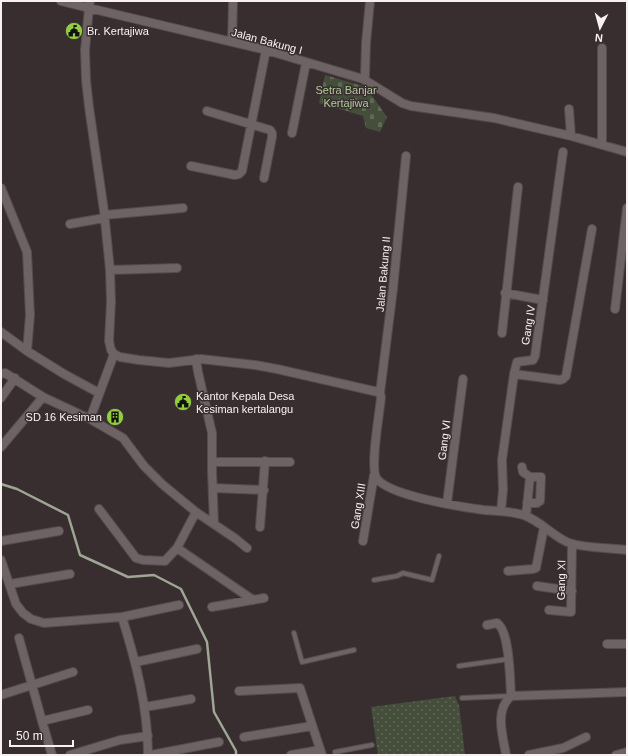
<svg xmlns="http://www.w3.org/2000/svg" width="628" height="756" font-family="Helvetica,sans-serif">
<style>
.grass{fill:url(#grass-dots)}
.cemetery{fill:url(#cemetery-stones)}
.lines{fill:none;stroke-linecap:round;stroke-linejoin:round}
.stream{stroke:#9fa694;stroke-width:2.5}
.lane-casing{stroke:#534b4c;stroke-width:6}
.street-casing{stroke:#534b4c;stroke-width:10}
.lane{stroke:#6d6264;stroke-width:4}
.street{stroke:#6d6264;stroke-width:8}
.labels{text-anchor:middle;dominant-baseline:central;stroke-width:3;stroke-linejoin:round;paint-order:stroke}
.poi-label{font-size:11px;fill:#f8f1f2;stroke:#382e30;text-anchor:start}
.street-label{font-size:11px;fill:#f8f1f2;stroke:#382e30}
.park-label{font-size:11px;fill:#b1c999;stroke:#382e30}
</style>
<defs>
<pattern id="grass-dots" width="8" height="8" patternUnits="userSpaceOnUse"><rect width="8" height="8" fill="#444e3b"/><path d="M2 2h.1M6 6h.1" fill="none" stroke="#606858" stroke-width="1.8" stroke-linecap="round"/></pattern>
<pattern id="cemetery-stones" width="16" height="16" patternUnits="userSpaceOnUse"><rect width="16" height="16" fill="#444e3b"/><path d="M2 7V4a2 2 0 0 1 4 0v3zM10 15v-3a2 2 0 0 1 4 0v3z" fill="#606858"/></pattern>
</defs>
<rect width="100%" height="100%" fill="#382e30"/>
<path class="grass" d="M455 696 459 705 465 755H378L371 707Z"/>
<path class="cemetery" d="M325 75 366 87 387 117 380 132 366 128 363 116 319 103Z"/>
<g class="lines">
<path class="stream" d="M1 484 17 489 68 515 80 555 128 577 154 575 181 589 207 642 214 712 236 751V755"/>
<defs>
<path id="lane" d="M374 580 397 576 403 573 432 580 439 556
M294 633 302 662 354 650
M459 666 509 659
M462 698 511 696
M335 752 372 745"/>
<path id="street" d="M61 1 89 8 85 50 86 80 89 107 104 211 110 270 111 302 109 341 111 350 114 354 120 357 139 360 169 363 201 359 255 365 277 369 378 392 380 393 381 397C380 412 369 469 377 479 391 496 461 507 484 510 498 511 512 511 526 516 541 522 552 535 567 542 580 548 612 548 627 550
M90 1 89 8 266 50 363 79 365 76 366 43 370 1
M232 42 233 1
M363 79 402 103 411 106 494 118 571 136 627 152
M569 109 571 136
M207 111 270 130 272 133V137L264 178
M292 133 306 63
M602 145V48
M191 166 235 175 239 174 242 171 266 50
M1 188 27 252 30 315 27 351
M104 215 183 208
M70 224 104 218
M110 270 177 268
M505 293 543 300
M615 309 627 208
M1 332 27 351 64 374 99 393
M502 333 518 187
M196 359 198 372 212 433V471L214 524
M1 374 5 373 43 397 90 419 114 354
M514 374 560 380 563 379 566 376 592 229
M380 393 393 289 406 156
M1 398 15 378
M90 419 123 438 144 466 162 484 196 512 236 539 247 548
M1 447 43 397
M212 462H290
M522 467 523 472 530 477 526 516
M213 488 264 490
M447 503 463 379
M527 503H537L540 501 541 477H530
M99 509 136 558 143 560 165 561 177 548 196 512
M501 511 503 490 502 460 514 374 517 362 533 360 535 356 563 152
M260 527 265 461
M1 541 59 531
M363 541 374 475
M177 548 253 600
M1 560 16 604 23 613 31 619 44 623 122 617C136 662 148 708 148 755
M508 571 533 569 536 568 544 527
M10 584 70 574
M537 586 572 591
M212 607 264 598
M549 610 571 612 572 544
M122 617 179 605
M487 625 497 623C510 631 510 681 511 696
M19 638 42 721
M607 644H627
M136 662 197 649
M239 691 300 688 322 755
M1 695 73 672
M145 707 191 699
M244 737 312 726
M52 755 42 721 88 710
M70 755 120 740 148 736
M151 755 219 742
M291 755 320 750
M506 755C503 736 494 711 511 696L627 692
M529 755 563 748 586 737
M616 755 627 752"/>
</defs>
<use href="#lane" class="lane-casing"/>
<use href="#street" class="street-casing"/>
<use href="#lane" class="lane"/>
<use href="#street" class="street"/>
</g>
<defs>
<symbol id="civic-disc" viewBox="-11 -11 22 22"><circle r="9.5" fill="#92cd3f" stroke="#382e30"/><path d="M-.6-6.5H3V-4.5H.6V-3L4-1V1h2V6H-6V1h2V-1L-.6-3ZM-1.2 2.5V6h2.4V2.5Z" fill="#111"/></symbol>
<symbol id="building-disc" viewBox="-11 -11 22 22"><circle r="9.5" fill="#92cd3f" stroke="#382e30"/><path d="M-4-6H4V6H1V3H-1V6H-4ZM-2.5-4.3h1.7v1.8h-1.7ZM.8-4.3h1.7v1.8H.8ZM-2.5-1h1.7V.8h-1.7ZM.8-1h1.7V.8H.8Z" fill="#111"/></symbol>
</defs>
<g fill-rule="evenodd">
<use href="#civic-disc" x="64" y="21" width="20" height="20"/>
<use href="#civic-disc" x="173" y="392" width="20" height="20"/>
<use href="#building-disc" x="105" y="407" width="20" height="20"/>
</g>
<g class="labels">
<g class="poi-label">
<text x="87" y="31">Br. Kertajiwa</text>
<text x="196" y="396">Kantor Kepala Desa<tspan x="196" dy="13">Kesiman kertalangu</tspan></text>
<text x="102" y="417" text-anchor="end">SD 16 Kesiman</text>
</g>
<g class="street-label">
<text transform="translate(267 41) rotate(15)">Jalan Bakung I</text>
<text transform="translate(383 274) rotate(-85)">Jalan Bakung II</text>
<text transform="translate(528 325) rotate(-81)">Gang IV</text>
<text transform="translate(444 440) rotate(-83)">Gang VI</text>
<text transform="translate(358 506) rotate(-81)">Gang XIII</text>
<text transform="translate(561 580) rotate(-89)">Gang XI</text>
</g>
<g class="park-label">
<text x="346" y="90">Setra Banjar<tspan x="346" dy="13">Kertajiwa</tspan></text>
</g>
</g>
<rect width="628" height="756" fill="none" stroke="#f8f1f2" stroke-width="4"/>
<g transform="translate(600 28) rotate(186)" stroke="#382e30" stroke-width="3" paint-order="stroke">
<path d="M0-3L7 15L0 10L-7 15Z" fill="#f8f1f2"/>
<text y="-6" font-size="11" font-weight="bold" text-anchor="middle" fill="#f8f1f2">N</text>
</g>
<path d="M10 740v6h63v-6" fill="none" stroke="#f8f1f2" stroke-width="2"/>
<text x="16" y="740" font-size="12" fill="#f8f1f2" stroke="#382e30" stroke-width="3" paint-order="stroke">50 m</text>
</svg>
